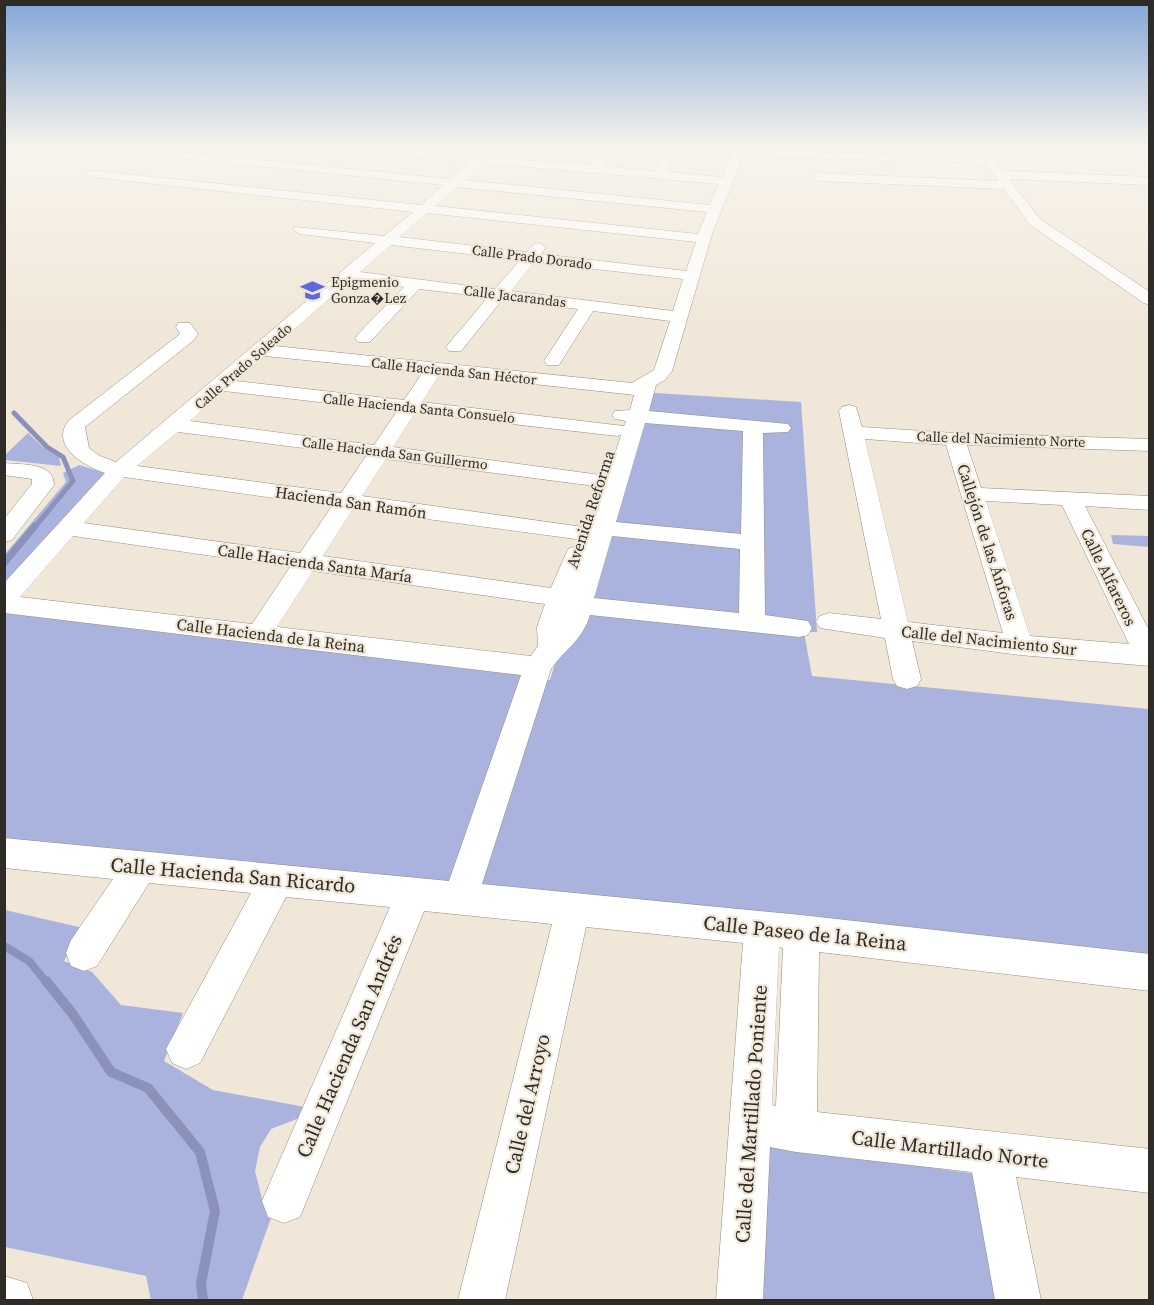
<svg xmlns="http://www.w3.org/2000/svg" width="1154" height="1305" font-family="'Source Serif 4',serif">
<style>
.green{fill:#aab3de}
.lines{fill:none;stroke-linecap:round;stroke-linejoin:round}
.stream-far3{stroke:#8a92bc;stroke-width:5}
.stream-far2{stroke:#8a92bc;stroke-width:7}
.stream-far1{stroke:#8a92bc;stroke-width:8}
.stream{stroke:#8a92bc;stroke-width:10}
.minor-casing{stroke:#948d7f;stroke-width:1}
.minor{fill:#fff;fill-rule:evenodd}
.labels{text-anchor:middle;dominant-baseline:central;stroke-width:4.5;stroke-linejoin:round;paint-order:stroke}
.far-street-label{font-size:14px;fill:#2f2c27;stroke:#f0e7d8}
.far-poi-label{font-size:14px;fill:#2f2c27;stroke:#f0e7d8;text-anchor:start}
.street-label{font-size:16px;fill:#2f2c27;stroke:#f0e7d8}
.near-street-label{font-size:20px;fill:#2f2c27;stroke:#f0e7d8}
</style>
<rect width="100%" height="100%" fill="#f0e7d8"/>
<path class="green" d="M639 392 801 402 817 632H804L812 676 1149 709V974L5 843V604L538 667 534 680H550Z
M28 433 44 448 59 457 61 466 5 460V455Z
M79 465 105 473 5 583V554L66 482 63 473Z
M1111 535 1149 536V547L1113 544Z
M5 910 83 928 64 961 92 972 121 1005 183 1013 164 1061 213 1090 305 1107 302 1117 271 1129 260 1147 255 1171 262 1199 272 1215 242 1300H151L146 1276 5 1247Z
M769 1145 977 1174 998 1300H761Z"/>
<g class="lines">
<path class="stream-far3" d="M14 413 47 447 63 457 73 481 34 528"/>
<path class="stream-far2" d="M4 563 35 526"/>
<path class="stream-far1" d="M4 946 29 961 47 983"/>
<path class="stream" d="M46 981 72 1013 111 1072 148 1088 200 1152 215 1211 201 1283 203 1300"/>
<defs>
<path id="minor" d="M341 147H389L478 155 488 147H500L491 157 591 165 603 147H614L602 166 656 171 671 147H682L667 172 722 177 732 155 729 152 730 147H742V152L747 150 980 156 974 147H985L1003 171 1150 177V185L1009 179 1040 219 1150 292V305L1144 303 1030 225 1004 189 819 181 813 177 819 173 998 181 985 163 743 156 712 234 672 371 665 380 656 385 649 411 788 424 791 428 788 432 763 433 765 615 808 621 812 628 808 635 799 637 590 615C582 641 566 648 551 669L482 884 801 915 1150 954V991L819 952 817 1112 1150 1149V1193L1016 1177 1041 1300H995L972 1172 796 1152 770 1147 763 1300H716L743 943 586 927 505 1300H458L552 924 424 911 300 1217 284 1223 268 1217 262 1201 390 907 286 897 200 1063 186 1069 172 1063 166 1049 251 893 149 883 97 966 84 971 71 966 66 953 71 940 113 879 4 868V838L449 881 521 675 4 613V583L105 473C85 466 50 447 68 421L180 334 176 327 178 323H190L198 334 194 340 85 427 89 448 100 456 116 462 375 243 300 234 293 230 295 227 384 236 413 212 92 177 86 173 88 170 421 205 443 185 142 154 136 151 142 148 451 179 471 162 346 150ZM484 163 718 184 710 205 464 180ZM457 187 707 212 698 234 435 206ZM427 213 696 242 686 271 541 254 546 247 539 243 534 244 527 252 399 237ZM391 245 520 260 495 289 360 272ZM534 262 683 279 673 311 511 291ZM351 280 404 287 358 334 355 338 358 342H370L419 289 488 297 446 347 449 351H461L503 299 578 309 544 361 547 365H559L593 311 670 321 654 370 632 383 275 346ZM265 356 423 372 404 400 236 381ZM440 374 626 394 634 395 630 410 615 411 612 415 615 419 626 421 624 426 422 402ZM224 391 397 411 374 445 190 421ZM415 413 617 436 621 435 608 476 393 447ZM645 423 743 431 741 534 616 522ZM178 432 366 456 341 493 137 466ZM386 459 595 486 604 489 591 528 362 496ZM124 477 332 506 300 553 84 523ZM353 509 583 540 588 539 585 549 576 546 568 549 551 588 323 556ZM73 536 290 567 252 624 20 597ZM612 536 740 549 739 613 594 598ZM313 571 545 604 537 627 538 646 531 656 277 627ZM779 947 783 948 776 1106 772 1105Z
M1130 147H1142L1150 154V164Z
M849 405 856 407 862 427 955 433 1150 439V451L967 445 981 488 1150 496V510L1085 506 1150 632V666L1020 655 912 641 921 679 917 686 907 689 897 686 893 679 885 638 820 628 816 622 820 616 829 613 881 619 839 411 842 407ZM865 439 946 445 1003 633 908 622ZM986 501 1062 505 1129 644 1030 636Z
M4 463C22 465 54 462 54 485L12 540 4 542V519L32 484V479L4 475Z
M4 1276 27 1283 33 1300H4Z"/>
</defs>
<use href="#minor" class="minor-casing"/>
<use href="#minor" class="minor"/>
</g>
<linearGradient id="sky" x2="0" y2="1"><stop stop-color="#82a6d6"/><stop offset="0.45" stop-color="#f8f4ed"/><stop offset="1" stop-color="#f8f4ed" stop-opacity="0"/></linearGradient>
<rect width="1154" height="330" fill="url(#sky)"/>
<defs>
<symbol id="school-bare" viewBox="-9 -9 18 18"><path d="M0-5L7-2L0 1L-7-2ZM-4 1L0 2.5L4 1V4Q0 6-4 4Z" fill="#5d67de" stroke="#f0e7d8" stroke-width="2.5" paint-order="stroke"/></symbol>
</defs>
<g fill-rule="evenodd">
<use href="#school-bare" x="296" y="274" width="33" height="33"/>
</g>
<g class="labels">
<g class="far-street-label">
<text transform="translate(532 257) rotate(7)">Calle Prado Dorado</text>
<text transform="translate(515 296) rotate(7)">Calle Jacarandas</text>
<text transform="translate(243 366) rotate(-41)">Calle Prado Soleado</text>
<text transform="translate(454 371) rotate(6)">Calle Hacienda San Héctor</text>
<text transform="translate(419 408) rotate(6)">Calle Hacienda Santa Consuelo</text>
<text transform="translate(1001 439) rotate(2)">Calle del Nacimiento Norte</text>
<text transform="translate(395 453) rotate(7)">Calle Hacienda San Guillermo</text>
</g>
<g class="far-poi-label">
<text x="331" y="282">Epigmenio<tspan x="331" dy="16">Gonza�Lez</tspan></text>
</g>
<g class="street-label">
<text transform="translate(351 502) rotate(8)">Hacienda San Ramón</text>
<text transform="translate(590 509) rotate(-72)">Avenida Reforma</text>
<text transform="translate(988 542) rotate(72)">Callejón de las Ánforas</text>
<text transform="translate(315 563) rotate(8)">Calle Hacienda Santa María</text>
<text transform="translate(1109 577) rotate(64)">Calle Alfareros</text>
<text transform="translate(271 635) rotate(7)">Calle Hacienda de la Reina</text>
<text transform="translate(989 640) rotate(6)">Calle del Nacimiento Sur</text>
</g>
<g class="near-street-label">
<text transform="translate(233 875) rotate(5)">Calle Hacienda San Ricardo</text>
<text transform="translate(805 933) rotate(6)">Calle Paseo de la Reina</text>
<text transform="translate(349 1046) rotate(-67)">Calle Hacienda San Andrés</text>
<text transform="translate(527 1104) rotate(-77)">Calle del Arroyo</text>
<text transform="translate(751 1114) rotate(-86)">Calle del Martillado Poniente</text>
<text transform="translate(950 1149) rotate(7)">Calle Martillado Norte</text>
</g>
</g>
<rect width="1154" height="1305" fill="none" stroke="#2f2c27" stroke-width="12"/>
</svg>
